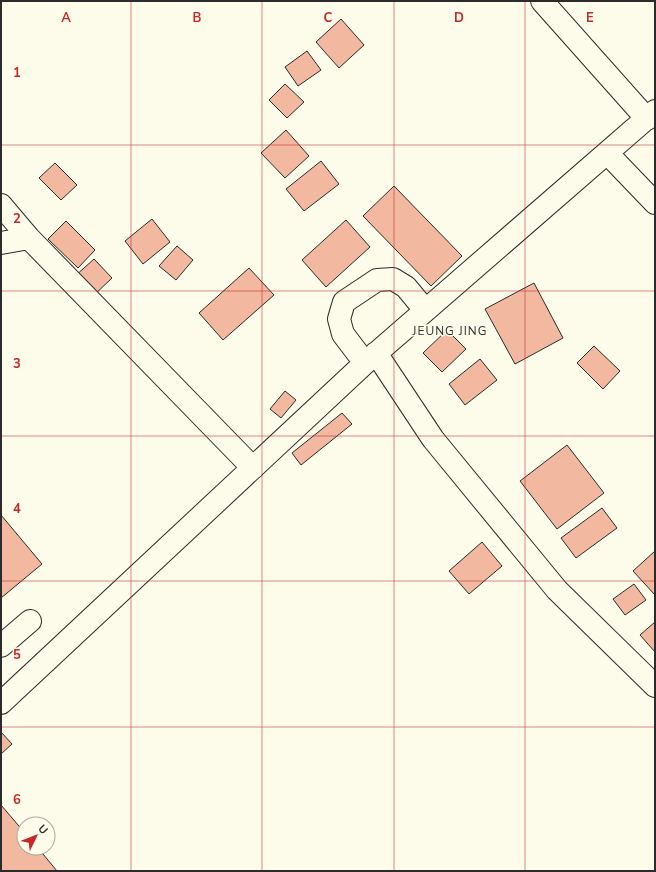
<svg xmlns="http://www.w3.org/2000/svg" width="656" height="872" font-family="'Nunito Sans',sans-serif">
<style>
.building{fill:#f2b8a0;stroke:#2b2b2b}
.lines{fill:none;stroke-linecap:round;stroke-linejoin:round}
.minor-casing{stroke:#2b2b2b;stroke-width:24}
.minor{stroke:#fdfbea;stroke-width:22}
.grid{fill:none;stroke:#c62828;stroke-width:1;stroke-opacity:0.55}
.labels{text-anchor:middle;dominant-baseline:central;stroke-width:3;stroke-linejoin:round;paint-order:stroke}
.quarter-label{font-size:12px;letter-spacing:1px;fill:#2b2b2b;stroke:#fdfbea}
.grid-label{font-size:13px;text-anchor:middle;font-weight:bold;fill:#c62828;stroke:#fdfbea;stroke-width:3;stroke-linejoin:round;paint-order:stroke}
</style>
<rect width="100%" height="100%" fill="#fdfbea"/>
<path class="building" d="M341 19 364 45 339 68 316 42Z
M307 51 321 70 298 86 285 67Z
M285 84 304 102 287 118 269 100Z
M286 130 309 156 285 178 261 153Z
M321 161 339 184 304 211 286 189Z
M55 163 77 185 61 200 39 178Z
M394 186 462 256 431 286 363 216Z
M152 219 170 242 143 264 125 241Z
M346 220 370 247 326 287 302 260Z
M66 221 95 250 78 268 48 239Z
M177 246 193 260 176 280 159 266Z
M94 259 112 278 92 297 74 277Z
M249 268 274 295 223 340 199 313Z
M534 283 563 338 515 364 485 309Z
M447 330 466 349 442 372 423 353Z
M594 346 620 371 603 389 577 363Z
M480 359 497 380 465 405 449 384Z
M285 391 296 400 281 418 270 409Z
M342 413 352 424 301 465 292 453Z
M567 445 604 493 557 529 520 481Z
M602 508 617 528 576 558 561 538Z
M1 515 42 564 1 598Z
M482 542 502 566 469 594 449 571Z
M655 551V595L633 571Z
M634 584 646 600 625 615 613 599Z
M655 622V652L640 635Z
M1 732 12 744 1 754Z
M1 805 24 832V848H38L57 871H1Z"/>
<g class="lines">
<defs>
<path id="minor" d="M542 1 647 119
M607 153 655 203
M1 205 29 238 253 468
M1 243 29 238
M376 353 433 439 557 590 655 686
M365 363 343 334 339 319 344 302 377 280 393 279 406 287 425 310
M1 646 30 621
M1 703 365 363 655 111"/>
</defs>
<use href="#minor" class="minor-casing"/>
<use href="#minor" class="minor"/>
</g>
<path class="grid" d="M131 1V871M262 1V871M394 1V871M525 1V871M1 145H655M1 291H655M1 436H655M1 581H655M1 727H655"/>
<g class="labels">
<g class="quarter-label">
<text x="450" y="331">JEUNG JING</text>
</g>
</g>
<g class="grid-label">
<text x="66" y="22">A</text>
<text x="197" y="22">B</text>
<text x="328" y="22">C</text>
<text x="459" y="22">D</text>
<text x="590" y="22">E</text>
<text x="17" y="77">1</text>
<text x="17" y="223">2</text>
<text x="17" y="368">3</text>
<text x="17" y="513">4</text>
<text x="17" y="659">5</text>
<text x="17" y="804">6</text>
</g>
<rect width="656" height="872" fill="none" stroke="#2b2b2b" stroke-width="4"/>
<g transform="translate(36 836) rotate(47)"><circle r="19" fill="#fdfbea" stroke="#a9a89e"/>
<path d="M0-3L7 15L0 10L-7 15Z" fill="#c62828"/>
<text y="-6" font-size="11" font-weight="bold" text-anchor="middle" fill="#2b2b2b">U</text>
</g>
</svg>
